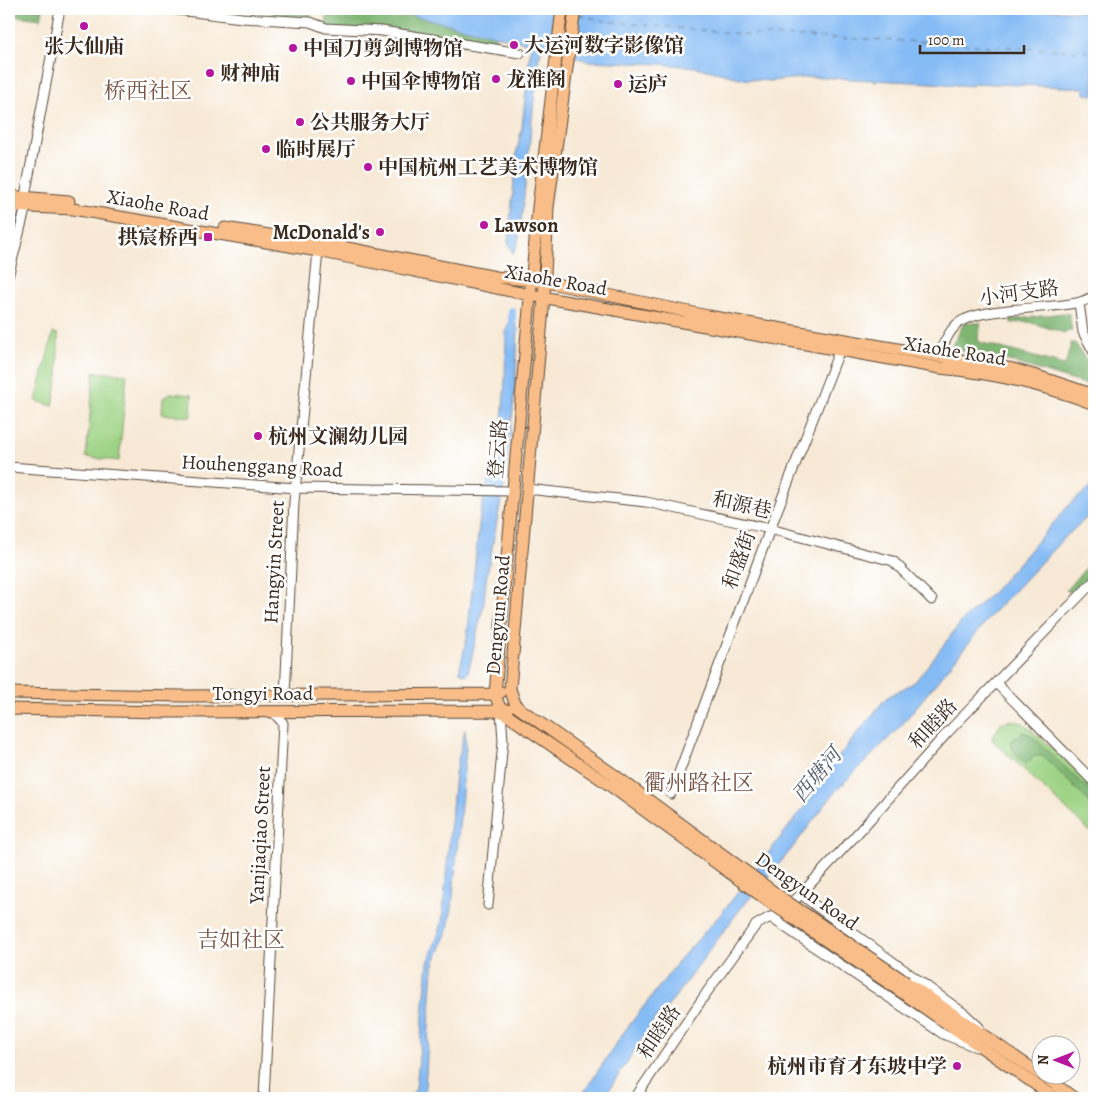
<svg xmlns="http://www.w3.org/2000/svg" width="1103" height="1107" font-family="Alegreya,'Noto Serif SC',serif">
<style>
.green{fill:#9dd384;stroke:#6c7e51}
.forest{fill:#7eb572;stroke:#5c7048}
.water{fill:#86bcf5;stroke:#60738a}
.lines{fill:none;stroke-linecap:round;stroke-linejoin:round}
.canal{stroke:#86bcf5;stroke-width:8}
.ferry{stroke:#555d69;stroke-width:1;stroke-dasharray:6 5;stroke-linecap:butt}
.minor-casing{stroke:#574739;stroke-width:11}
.major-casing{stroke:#574739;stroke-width:13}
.minor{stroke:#fff;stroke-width:9}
.major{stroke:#f8bd88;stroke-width:11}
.major-bridge-casing{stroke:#574739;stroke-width:13;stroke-linecap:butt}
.major-bridge{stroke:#f8bd88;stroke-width:11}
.poi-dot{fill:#b5179e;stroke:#fff;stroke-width:2}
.labels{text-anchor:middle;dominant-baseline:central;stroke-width:5;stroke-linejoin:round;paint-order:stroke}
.poi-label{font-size:20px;font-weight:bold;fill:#3b2a1e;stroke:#fff;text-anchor:start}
.street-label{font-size:20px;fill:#3b2a1e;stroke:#fff}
.water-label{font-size:21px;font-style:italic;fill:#555d69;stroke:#fff}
.quarter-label{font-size:22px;fill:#7a5445;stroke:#fff}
</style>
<rect width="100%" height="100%" fill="#fff"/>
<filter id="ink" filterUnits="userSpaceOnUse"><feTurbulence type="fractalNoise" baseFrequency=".02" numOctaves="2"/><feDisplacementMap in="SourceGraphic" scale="10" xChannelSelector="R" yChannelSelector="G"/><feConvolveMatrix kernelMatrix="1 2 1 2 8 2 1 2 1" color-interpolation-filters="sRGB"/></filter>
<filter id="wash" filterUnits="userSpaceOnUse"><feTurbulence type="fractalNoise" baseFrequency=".0096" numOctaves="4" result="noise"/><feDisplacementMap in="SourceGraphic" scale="20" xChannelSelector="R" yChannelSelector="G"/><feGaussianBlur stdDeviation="1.12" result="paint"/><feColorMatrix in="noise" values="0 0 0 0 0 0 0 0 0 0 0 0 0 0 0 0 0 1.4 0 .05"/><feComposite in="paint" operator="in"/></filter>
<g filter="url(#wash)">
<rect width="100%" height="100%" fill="#f7e9d5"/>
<path class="green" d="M53 333 58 334V377L53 406 36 401Z
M94 372 127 374 119 461 86 457Z
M170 393 192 395 191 417 162 414 163 398Z
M1011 720 1023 723 1028 727 1064 759 1094 790V835L991 739 1001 724Z"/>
<path class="forest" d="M9 9H43L41 19 9 15Z
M267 9H312L310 22 272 19V9Z
M327 11 410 15 495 35 493 48 326 28Z
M1063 313 1069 314 1072 330 1065 333 1029 322 1011 323 1010 320Z
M964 323H981L978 338 979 342 1064 365 1066 363 1071 343H1075L1094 372V387L980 352 952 350 951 347Z
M1094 559V571L1073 591 1070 592 1066 590Z
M1023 732 1031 735 1094 795V809L1091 804 1043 756H1035L1026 764C1016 758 1013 752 1011 741Z"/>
<path class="water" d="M310 9H1024L1094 12V95L1085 94V88L973 83 972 86 932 83 813 77 769 81 744 79 695 67 659 64 588 61 542 48 538 62 523 206 518 243 513 254 508 243 517 150 522 127 531 44 410 15Z
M512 315 518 330 515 391 506 474 486 580 484 603 468 673 466 675 459 672 467 638 480 516 491 467 493 464 499 463 505 381 506 330Z
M1094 484V511L1063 539 994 612 900 727 835 792 790 851 738 912 660 1017H656L609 1090 616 1096 614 1098H580L624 1032 682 957 721 914 804 807 823 776 886 698 915 682 962 621 992 593 1070 504Z
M465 729 466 748 452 908 448 929 433 967 425 1087 426 1098H392L410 1097 416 1088 428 963 442 923 455 774Z"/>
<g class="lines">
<path class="canal" d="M512 324V311"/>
<path class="ferry" d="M549 9 556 10
M579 15 605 21 750 35 887 40 1094 52"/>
</g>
</g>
<g filter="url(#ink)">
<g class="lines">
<defs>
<path id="minor" d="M170 9 242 18 310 22 326 28 382 31 520 53
M9 231 15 206 19 202
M9 273 26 206 25 196 60 9
M1079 303 1083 332 1094 352
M938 356C943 346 947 334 955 326 974 306 1051 310 1080 302 1085 301 1090 298 1094 296
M9 467 296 488 513 491
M527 489 646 502 770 529 893 561 932 600
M996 683 1094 782
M285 696 294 502 318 251
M671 794 770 529 842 344
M801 894 816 906 966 1015 979 1027
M488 905 503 741 501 711
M770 917 943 1034 976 1047
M264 1098 283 723 272 711
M635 1098 707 992 756 925 770 917 782 914 856 835 947 733 1094 581"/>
<path id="major" d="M562 9 538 207 495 694 501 711 608 784
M575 9 548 207 544 297 510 689 516 706 613 774
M9 196 69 201
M9 206 73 209 318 251 530 295 940 368C993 373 1045 385 1094 404
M225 228 327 244 496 277 546 282 708 316 1013 369 1040 377 1094 395
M9 693 182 696 495 694 501 692
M9 709 165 712 501 711 507 710
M906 982 1040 1074
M900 991 1055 1098
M1041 1074 1074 1098"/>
</defs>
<use href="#minor" class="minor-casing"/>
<use href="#major" class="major-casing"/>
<use href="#minor" class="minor"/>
<use href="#major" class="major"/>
<defs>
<path id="major-bridge" d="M613 774 786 901 906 982
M608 784 778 908 900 991"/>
</defs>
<use href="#major-bridge" class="major-bridge-casing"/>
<use href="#major-bridge" class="major-bridge"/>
</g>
</g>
<g class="poi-dot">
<circle cx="84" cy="26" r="5"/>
<circle cx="514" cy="45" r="5"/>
<circle cx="293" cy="48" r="5"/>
<circle cx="210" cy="73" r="5"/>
<circle cx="496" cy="79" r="5"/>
<circle cx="351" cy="81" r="5"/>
<circle cx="618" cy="84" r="5"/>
<circle cx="300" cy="122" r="5"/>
<circle cx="266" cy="149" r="5"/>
<circle cx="368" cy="167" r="5"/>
<circle cx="484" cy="225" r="5"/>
<circle cx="380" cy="232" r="5"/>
<rect x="203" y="232" width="10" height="10" rx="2.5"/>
<circle cx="258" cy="436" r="5"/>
<circle cx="957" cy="1066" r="5"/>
</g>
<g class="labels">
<g class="poi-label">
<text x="524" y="45">大运河数字影像馆</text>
<text x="84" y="46" text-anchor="middle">张大仙庙</text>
<text x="303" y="48">中国刀剪剑博物馆</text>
<text x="220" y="73">财神庙</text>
<text x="506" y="79">龙淮阁</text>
<text x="361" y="81">中国伞博物馆</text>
<text x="628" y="84">运庐</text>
<text x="310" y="122">公共服务大厅</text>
<text x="276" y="149">临时展厅</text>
<text x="378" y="167">中国杭州工艺美术博物馆</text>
<text x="494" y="225">Lawson</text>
<text x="370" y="232" text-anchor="end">McDonald's</text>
<text x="198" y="237" text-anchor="end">拱宸桥西</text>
<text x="268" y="436">杭州文澜幼儿园</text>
<text x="947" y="1066" text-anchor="end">杭州市育才东坡中学</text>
</g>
<g class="street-label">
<text transform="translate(158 205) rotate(10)">Xiaohe Road</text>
<text transform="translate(556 280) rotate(10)">Xiaohe Road</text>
<text transform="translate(1019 293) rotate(-8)">小河支路</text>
<text transform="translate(955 351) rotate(9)">Xiaohe Road</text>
<text transform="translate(498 449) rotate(-85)">登云路</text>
<text transform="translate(262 466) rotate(3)">Houhenggang Road</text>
<text transform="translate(742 505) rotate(13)">和源巷</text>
<text transform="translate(739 560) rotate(-70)">和盛街</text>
<text transform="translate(274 562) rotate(-87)">Hangyin Street</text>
<text transform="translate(498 615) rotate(-85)">Dengyun Road</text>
<text x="263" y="693">Tongyi Road</text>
<text transform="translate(933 724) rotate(-47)">和睦路</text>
<text transform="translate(260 835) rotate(-87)">Yanjiaqiao Street</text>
<text transform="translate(807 891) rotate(35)">Dengyun Road</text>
<text transform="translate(659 1032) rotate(-56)">和睦路</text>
</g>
<g class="water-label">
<text transform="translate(817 775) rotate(-50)">西塘河</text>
</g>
<g class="quarter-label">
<text x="148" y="91">桥西社区</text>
<text x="699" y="783">衢州路社区</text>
<text x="241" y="940">吉如社区</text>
</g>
</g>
<rect width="1103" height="1107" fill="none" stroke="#fff" stroke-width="30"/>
<g transform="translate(1056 1060) rotate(270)"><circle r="24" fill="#ffffff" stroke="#b1aaa5"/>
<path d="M0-4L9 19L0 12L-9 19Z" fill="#b5179e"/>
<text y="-8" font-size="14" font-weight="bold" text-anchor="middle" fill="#3b2a1e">N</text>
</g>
<path d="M920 45v8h104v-8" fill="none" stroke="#3b2a1e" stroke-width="2.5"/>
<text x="928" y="45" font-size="15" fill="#3b2a1e" stroke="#ffffff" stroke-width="4" paint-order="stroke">100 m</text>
</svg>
